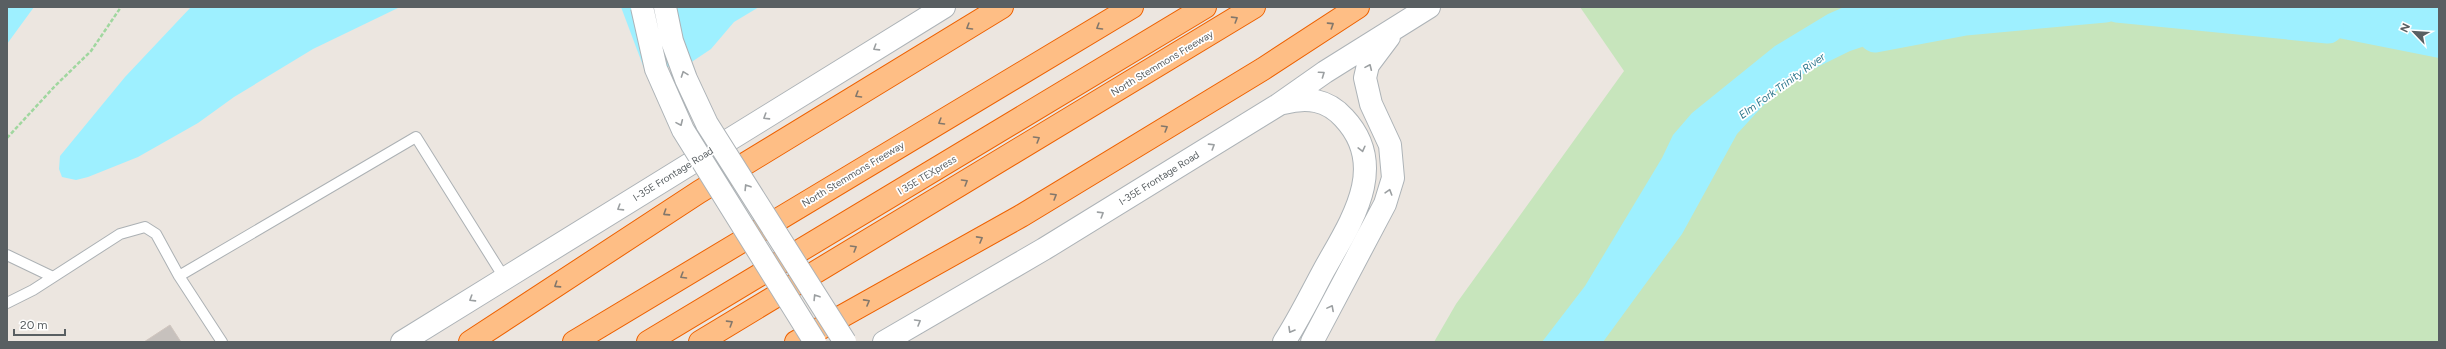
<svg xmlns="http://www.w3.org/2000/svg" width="2446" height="349" font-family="Figtree,sans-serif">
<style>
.green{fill:#c7e5bc}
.water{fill:#9ef0ff}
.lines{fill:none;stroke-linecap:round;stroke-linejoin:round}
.river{stroke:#9ef0ff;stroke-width:31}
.building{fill:#c7c1bd;stroke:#d1c6bf}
.lane-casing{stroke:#acb1b4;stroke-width:12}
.secondary-casing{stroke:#adb3b7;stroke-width:24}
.highway-casing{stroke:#ed6100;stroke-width:24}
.path{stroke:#a0d79f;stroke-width:2.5;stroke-dasharray:4 2;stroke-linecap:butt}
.lane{stroke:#fff;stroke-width:10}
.secondary{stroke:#fff;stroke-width:22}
.highway{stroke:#febe85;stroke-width:22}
.secondary-bridge-casing{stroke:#adb3b7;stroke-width:24;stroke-linecap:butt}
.secondary-bridge{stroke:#fff;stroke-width:22}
.oneway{stroke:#82776b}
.oneway2{stroke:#9b9fa1}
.labels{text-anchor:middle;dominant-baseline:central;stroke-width:3.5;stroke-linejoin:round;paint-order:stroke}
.street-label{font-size:10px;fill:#595f62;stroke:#fff}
.water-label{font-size:11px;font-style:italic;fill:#31798e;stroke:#fff}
</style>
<rect width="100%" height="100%" fill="#ece6e0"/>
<path class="green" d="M1580 7H2439V342H1434L1456 304 1624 71Z"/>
<path class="water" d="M7 7H34L7 44Z
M191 7H400L313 49 234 97 198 123 138 157 88 177 76 180 62 177 59 169 60 156 125 77Z
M621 7H759L734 22 711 49 690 63 645 71Z
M1844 7H2016L1985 11 1928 25 1850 51 1783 84 1737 134 1682 234 1603 342H1542L1585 286 1662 158 1673 135 1692 113 1775 46 1828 14Z
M2114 7H2152L2136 12Z
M2259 7H2439V58L2298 30Z"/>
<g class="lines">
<path class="river" d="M2117 7 2328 28
M1875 37 1965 20 2105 7"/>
</g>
<path class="building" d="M170 325 181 342H144Z"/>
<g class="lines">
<defs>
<path id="lane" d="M7 255 53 277
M7 303 33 290 120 234 145 227 156 234 179 276
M222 342 179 276 416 137 505 279"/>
<path id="secondary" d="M1283 103C1307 97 1327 99 1344 118 1390 167 1350 223 1324 270 1311 294 1299 319 1284 342
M402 342 944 7
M884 342 1044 249 1278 105 1325 72 1429 7
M1312 342 1385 204 1393 178 1390 145 1371 104 1365 78 1368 65 1389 37"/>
<path id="highway" d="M470 342 699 192 1002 7
M574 342 1132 7
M648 342 1205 7
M700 342 1254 7
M796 342 1021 216 1263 69 1358 7"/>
</defs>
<use href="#lane" class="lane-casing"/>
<use href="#secondary" class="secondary-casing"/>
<use href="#highway" class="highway-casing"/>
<path class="path" d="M7 138 55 86 91 51 121 7"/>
<use href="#lane" class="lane"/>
<use href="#secondary" class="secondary"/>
<use href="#highway" class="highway"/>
<defs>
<path id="secondary-bridge" d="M642 7 656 69 683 130 815 342
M665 7 672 41 686 79 707 124 845 342"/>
</defs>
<use href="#secondary-bridge" class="secondary-bridge-casing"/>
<use href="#secondary-bridge" class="secondary-bridge"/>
</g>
<defs><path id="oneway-chevron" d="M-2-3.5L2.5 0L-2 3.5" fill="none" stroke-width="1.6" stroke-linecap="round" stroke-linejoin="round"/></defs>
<g class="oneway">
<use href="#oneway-chevron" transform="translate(1235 19) rotate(-32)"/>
<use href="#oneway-chevron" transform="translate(1331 25) rotate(-33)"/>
<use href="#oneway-chevron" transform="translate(969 27) rotate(149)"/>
<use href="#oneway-chevron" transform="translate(1099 27) rotate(149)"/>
<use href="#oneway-chevron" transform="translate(858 95) rotate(149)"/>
<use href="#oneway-chevron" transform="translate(941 122) rotate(149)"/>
<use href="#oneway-chevron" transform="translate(1165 128) rotate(-31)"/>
<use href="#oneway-chevron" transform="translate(1037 139) rotate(-31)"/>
<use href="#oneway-chevron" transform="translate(965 182) rotate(-31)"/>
<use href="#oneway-chevron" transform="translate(1054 196) rotate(-31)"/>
<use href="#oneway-chevron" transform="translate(666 213) rotate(147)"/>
<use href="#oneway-chevron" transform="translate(980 239) rotate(-29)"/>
<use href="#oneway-chevron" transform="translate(854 248) rotate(-31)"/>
<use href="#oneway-chevron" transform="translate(683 276) rotate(149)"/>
<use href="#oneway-chevron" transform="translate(557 285) rotate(147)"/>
<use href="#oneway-chevron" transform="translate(867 302) rotate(-29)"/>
<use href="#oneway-chevron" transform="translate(730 323) rotate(-32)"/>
</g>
<g class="oneway2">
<use href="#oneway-chevron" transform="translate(876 48) rotate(148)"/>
<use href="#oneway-chevron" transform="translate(1369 67) rotate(-66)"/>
<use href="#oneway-chevron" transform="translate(684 74) rotate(-110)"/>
<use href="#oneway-chevron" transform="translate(1322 74) rotate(-35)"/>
<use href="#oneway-chevron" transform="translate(766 117) rotate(148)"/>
<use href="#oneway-chevron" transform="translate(680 123) rotate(66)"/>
<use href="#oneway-chevron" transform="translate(1212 146) rotate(-32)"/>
<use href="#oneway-chevron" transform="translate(1362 149) rotate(76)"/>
<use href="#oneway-chevron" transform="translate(747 187) rotate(-122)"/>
<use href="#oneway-chevron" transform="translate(1389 192) rotate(-73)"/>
<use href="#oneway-chevron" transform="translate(620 208) rotate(148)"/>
<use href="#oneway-chevron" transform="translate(1101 214) rotate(-32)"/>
<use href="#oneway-chevron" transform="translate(816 297) rotate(-122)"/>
<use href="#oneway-chevron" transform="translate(472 299) rotate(148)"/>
<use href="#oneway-chevron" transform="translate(1331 308) rotate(-62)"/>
<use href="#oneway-chevron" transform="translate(918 322) rotate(-30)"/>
<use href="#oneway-chevron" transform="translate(1291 330) rotate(120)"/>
</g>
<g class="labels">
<g class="street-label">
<text transform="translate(1162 63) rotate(-31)">North Stemmons Freeway</text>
<text transform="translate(673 174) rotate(-32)">I-35E Frontage Road</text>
<text transform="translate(853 174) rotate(-31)">North Stemmons Freeway</text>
<text transform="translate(927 175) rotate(-31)">I 35E TEXpress</text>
<text transform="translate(1159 178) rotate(-32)">I-35E Frontage Road</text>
</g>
<g class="water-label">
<text transform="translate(1782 86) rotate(-36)">Elm Fork Trinity River</text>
</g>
</g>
<rect width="2446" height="349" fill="none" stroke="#595f62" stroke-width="16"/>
<g transform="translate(2414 32) rotate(295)" stroke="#ffffff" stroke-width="3" paint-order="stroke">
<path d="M0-3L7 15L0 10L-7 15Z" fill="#595f62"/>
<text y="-6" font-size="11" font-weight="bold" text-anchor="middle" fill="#595f62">N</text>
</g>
<path d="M14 329v6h51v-6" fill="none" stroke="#595f62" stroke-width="2"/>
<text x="20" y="329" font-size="12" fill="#595f62" stroke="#ffffff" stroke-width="3" paint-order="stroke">20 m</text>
</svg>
